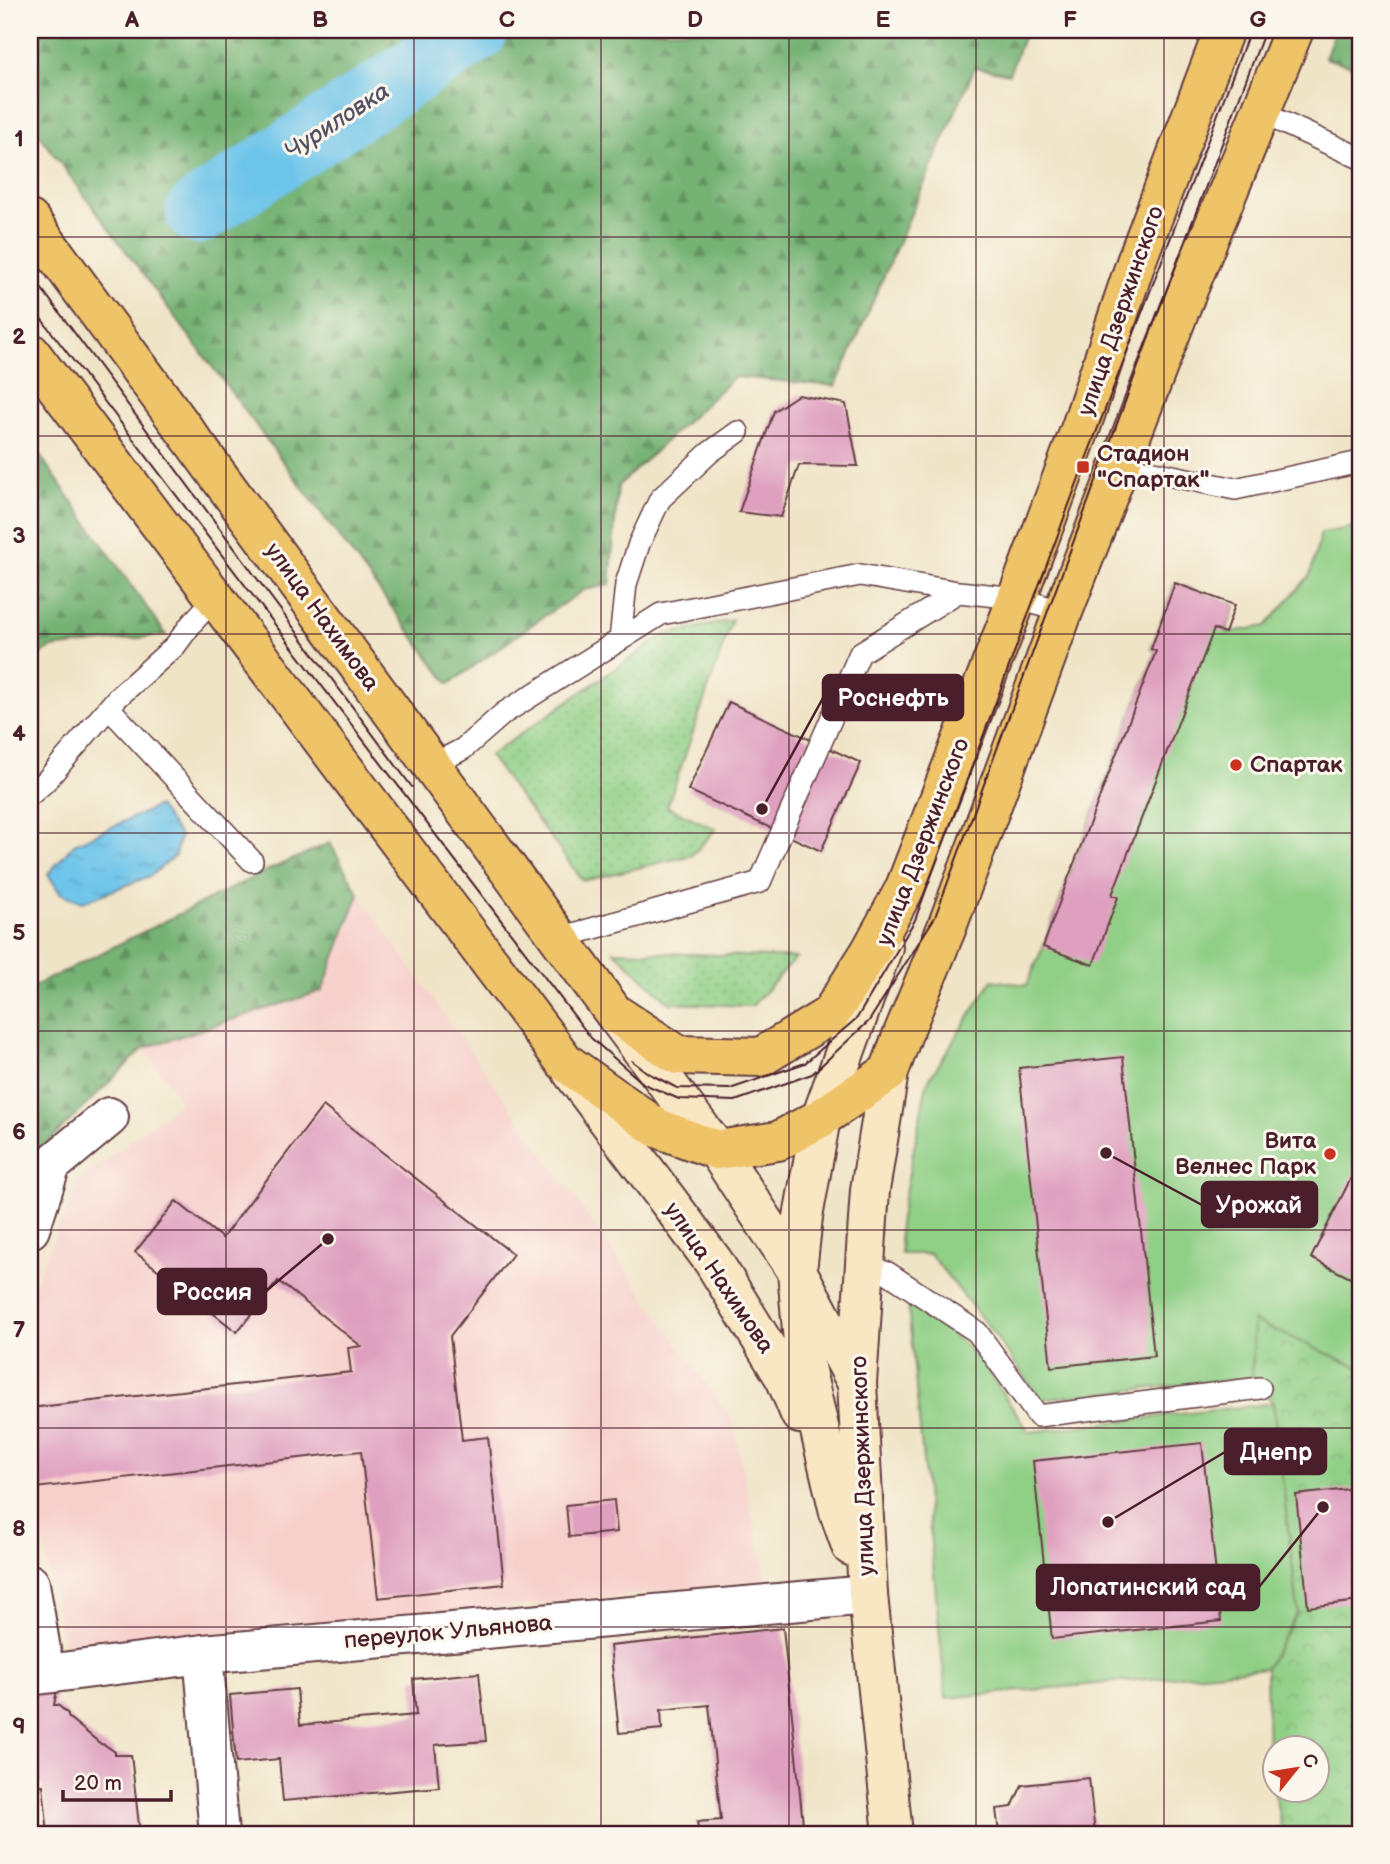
<svg xmlns="http://www.w3.org/2000/svg" width="1390" height="1864" font-family="'Balsamiq Sans',sans-serif">
<style>
.built{fill:#f7d0cc}
.grass{fill:url(#grass-dots);stroke:#6d7758;stroke-width:2}
.forest{fill:url(#forest-firs);stroke:#5f684f;stroke-width:2}
.park{fill:url(#park-crowns);stroke:#6d7758;stroke-width:2;fill-rule:evenodd}
.pitch{fill:#90cf86;stroke:#6d7758;stroke-width:2}
.water{fill:url(#water-ripples);stroke:#5c728a;stroke-width:2}
.lines{fill:none;stroke-linecap:round;stroke-linejoin:round}
.river{stroke:#6dc4ea;stroke-width:65}
.building{fill:#dfa0c0}
.service-casing{stroke:#633d42;stroke-width:24}
.minor-casing{stroke:#633d42;stroke-width:42}
.secondary-casing{stroke:#633d42;stroke-width:42}
.primary-casing{stroke:#633d42;stroke-width:42}
.service{stroke:#fff;stroke-width:21}
.minor{stroke:#fff;stroke-width:38}
.secondary{stroke:#f9e7c3;stroke-width:38}
.primary{stroke:#efc469;stroke-width:38}
.tram{stroke:#4a1f2b;stroke-width:2}
.grid{fill:none;stroke:#4a1f2b;stroke-width:2;stroke-opacity:0.55}
.poi-dot{fill:#c8321e;stroke:#fbf7ec;stroke-width:2.5}
.labels{text-anchor:middle;dominant-baseline:central;stroke-width:6;stroke-linejoin:round;paint-order:stroke}
.street-label{font-size:23px;fill:#4a1f2b;stroke:#fbf7ec}
.poi-label{font-size:23px;font-weight:bold;fill:#4a1f2b;stroke:#fbf7ec;text-anchor:start}
.water-label{font-size:24px;font-style:italic;fill:#545164;stroke:#fbf7ec}
.leader{fill:none;stroke:#4a1f2b;stroke-width:2.5}
.callout-dot{fill:#4a1f2b;stroke:#fbf7ec;stroke-width:2.5}
.callout{fill:#4a1f2b;stroke:#4a1f2b;stroke-width:2.5}
.callout-label{font-size:24px;text-anchor:middle;font-weight:bold;fill:#fff}
.neatline{fill:none;stroke:#4a1f2b;stroke-width:2.5}
.grid-label{font-size:23px;text-anchor:middle;font-weight:bold;fill:#4a1f2b}
</style>
<defs>
<pattern id="grass-dots" width="8" height="8" patternUnits="userSpaceOnUse" patternTransform="scale(1.75)"><rect width="8" height="8" fill="#90cf86"/><path d="M2 2h.1M6 6h.1" fill="none" stroke="#7eb174" stroke-width="1.8" stroke-linecap="round"/></pattern>
<pattern id="forest-firs" width="22" height="20" patternUnits="userSpaceOnUse" patternTransform="scale(1.75)"><rect width="22" height="20" fill="#74b273"/><path d="M5 1l3.5 6h-7zM16 11l3.5 6h-7z" fill="#61905f"/></pattern>
<pattern id="park-crowns" width="20" height="18" patternUnits="userSpaceOnUse" patternTransform="scale(1.75)"><rect width="20" height="18" fill="#90cf86"/><path d="M2 6a3 3 0 1 1 6 0M12 15a3 3 0 1 1 6 0" fill="none" stroke="#7eb174"/></pattern>
<pattern id="water-ripples" width="26" height="14" patternUnits="userSpaceOnUse" patternTransform="scale(1.75)"><rect width="26" height="14" fill="#6dc4ea"/><path d="M2 4q2-2 4 0t4 0M15 11q2-2 4 0t4 0" fill="none" stroke="#60a8c9"/></pattern>
</defs>
<rect width="100%" height="100%" fill="#fbf7ec"/>
<filter id="ink" filterUnits="userSpaceOnUse"><feTurbulence type="fractalNoise" baseFrequency=".0143" numOctaves="2"/><feDisplacementMap in="SourceGraphic" scale="14" xChannelSelector="R" yChannelSelector="G"/><feConvolveMatrix kernelMatrix="1 2 1 2 8 2 1 2 1" color-interpolation-filters="sRGB"/></filter>
<filter id="wash" filterUnits="userSpaceOnUse"><feTurbulence type="fractalNoise" baseFrequency=".00686" numOctaves="4" result="noise"/><feDisplacementMap in="SourceGraphic" scale="28" xChannelSelector="R" yChannelSelector="G"/><feGaussianBlur stdDeviation="1.57" result="paint"/><feColorMatrix in="noise" values="0 0 0 0 0 0 0 0 0 0 0 0 0 0 0 0 0 1.4 0 .05"/><feComposite in="paint" operator="in"/></filter>
<g filter="url(#wash)">
<rect width="100%" height="100%" fill="#f0e4c7"/>
<path class="built" d="M359 894 732 1420 767 1582 64 1650 30 1466V1296L77 1182 181 1102 144 1048 322 991Z"/>
<path class="grass" d="M732 620 667 807 716 829 692 855 583 881 489 756 664 635Z
M614 951 796 958 752 1006 670 1003Z"/>
<path class="forest" d="M30 30H1026L1009 74 975 67 836 386 734 377 618 486 610 585 584 590 540 619 449 684 37 132 30 114Z
M1335 30H1360V43L1352 66 1325 58Z
M30 441 166 635 51 648 30 662Z
M330 843 359 894 322 991 144 1048 36 1154 30 1155V988L264 872Z"/>
<path class="park" d="M1253 1320 1360 1368V1834H1282L1268 1754 1266 1668 1298 1611 1273 1403 1252 1378ZM1274 1748H1316V1790H1274Z"/>
<path class="pitch" d="M1360 526V1368L1254 1321 1252 1378 1041 1399 990 1329 930 1254H901L899 1223 927 1083 992 980 1027 985 1043 947 1068 879 1156 651 1151 649 1175 583 1235 605 1226 633 1266 626 1310 575 1321 533Z
M908 1305 926 1311 978 1357 1029 1432 1273 1403 1298 1612 1266 1668 946 1698Z"/>
<path class="water" d="M158 806 180 836 175 856 150 876 83 902 60 893 48 874 74 844Z"/>
<g class="lines">
<path class="river" d="M198 212 476 30"/>
</g>
<g id="blocks">
<path class="building" d="M798 395 846 404 858 466 799 465 781 517 739 512 774 411Z
M1175 583 1235 605 1225 633 1214 629 1112 895 1118 897 1093 965 1043 947 1068 879 1156 651 1151 649Z
M729 702 861 763 821 851 688 790Z
M1123 1057 1154 1356 1051 1367 1019 1068Z
M323 1106 513 1254 450 1336 462 1440 488 1437 504 1584 378 1598 361 1451 35 1488 30 1443V1408L351 1372 348 1348 361 1346 278 1281 237 1332 135 1252 176 1201 222 1238Z
M1360 1160V1283L1311 1258Z
M1356 1441H1360V1460H1359Z
M1202 1443 1221 1621 1052 1639 1033 1461Z
M1357 1488 1360 1519V1601L1308 1607 1296 1495Z
M614 1500 617 1532 569 1537 566 1505Z
M783 1628 804 1834H699L697 1822 721 1820 709 1705 661 1710 662 1729 619 1733 610 1646Z
M479 1673 486 1741 435 1745 439 1787 283 1801 279 1759 236 1763 230 1695 297 1689 300 1725 416 1715 413 1679Z
M57 1690 54 1705H58L68 1714V1717L101 1744 105 1745 115 1752V1755H131L140 1834H48L43 1785 30 1786V1693Z
M1089 1778 1095 1834H1017L1015 1832 999 1833 996 1809 1012 1807 1022 1785Z
M1281 1790H1304V1793L1282 1797Z"/>
</g>
</g>
<g filter="url(#ink)">
<use href="#blocks" fill-opacity="0" stroke="#633d42" stroke-width="2"/>
<g class="lines">
<defs>
<path id="service" d="M1260 112 1360 158
M1120 465 1235 489 1360 462
M620 640 626 584 639 544 660 499 709 453 738 432
M109 708 252 861
M432 765 463 749 504 713 661 614 860 575 958 592
M30 795 45 782 118 697 175 646 192 623 215 598
M559 938 760 882 860 653 958 592 1017 598 1063 612
M865 1266 888 1273 977 1332 1038 1416 1260 1388"/>
<path id="minor" d="M30 1229 51 1165 109 1117
M30 1584 45 1674
M203 1654 219 1834
M30 1676 203 1654 868 1595"/>
<path id="secondary" d="M617 1017 717 1150 797 1271 857 1383
M572 1072 713 1261 785 1378 800 1414
M889 1072 870 1190 857 1383 868 1595 893 1834
M851 1546 839 1512 805 1367 797 1271 803 1217 821 1118 883 947"/>
<path id="primary" d="M30 220 614 1013 678 1055 761 1057 830 1015 870 952 904 890 1017 598 1081 427 1136 262 1224 30
M30 352 565 1062 657 1128 717 1150 778 1141 821 1118 889 1072 902 1036 947 927 1063 612 1181 307 1294 30"/>
</defs>
<use href="#service" class="service-casing"/>
<use href="#minor" class="minor-casing"/>
<use href="#secondary" class="secondary-casing"/>
<use href="#primary" class="primary-casing"/>
<use href="#service" class="service"/>
<use href="#minor" class="minor"/>
<use href="#secondary" class="secondary"/>
<use href="#primary" class="primary"/>
<path class="tram" d="M30 273 412 787
M30 304 591 1038 644 1084 679 1099 735 1101 812 1074 869 1021 935 917 1156 318 1265 30
M632 1061 648 1073 677 1088 730 1089 805 1063 857 1018 915 920 1083 467 1250 30"/>
</g>
</g>
<path class="grid" d="M226 30V1834M414 30V1834M601 30V1834M789 30V1834M976 30V1834M1164 30V1834M30 237H1360M30 436H1360M30 634H1360M30 833H1360M30 1031H1360M30 1230H1360M30 1428H1360M30 1627H1360"/>
<g class="poi-dot">
<rect x="1076" y="460" width="14" height="14" rx="3.5"/>
<circle cx="1236" cy="765" r="7"/>
<circle cx="1330" cy="1154" r="7"/>
</g>
<g class="labels">
<g class="street-label">
<text transform="translate(1121 311) rotate(-71)">улица Дзержинского</text>
<text transform="translate(322 617) rotate(54)">улица Нахимова</text>
<text transform="translate(923 842) rotate(-69)">улица Дзержинского</text>
<text transform="translate(719 1278) rotate(56)">улица Нахимова</text>
<text transform="translate(863 1466) rotate(-92)">улица Дзержинского</text>
<text transform="translate(448 1632) rotate(-5)">переулок Ульянова</text>
</g>
<g class="poi-label">
<text x="1097" y="454">Стадион<tspan x="1097" dy="26">"Спартак"</tspan></text>
<text x="1250" y="765">Спартак</text>
<text x="1316" y="1141" text-anchor="end">Вита<tspan x="1316" dy="26">Велнес Парк</tspan></text>
</g>
<g class="water-label">
<text transform="translate(337 121) rotate(-33)">Чуриловка</text>
</g>
</g>
<path class="leader" d="M762 809L823 698M1106 1153L1202 1205M328 1239L266 1291M1108 1522L1225 1452M1323 1507L1259 1587"/>
<g class="callout-dot">
<circle cx="762" cy="809" r="7"/>
<circle cx="1106" cy="1153" r="7"/>
<circle cx="328" cy="1239" r="7"/>
<circle cx="1108" cy="1522" r="7"/>
<circle cx="1323" cy="1507" r="7"/>
</g>
<g class="callout">
<rect x="823" y="675" width="140" height="45" rx="7"/>
<rect x="1202" y="1182" width="115" height="45" rx="7"/>
<rect x="158" y="1269" width="108" height="45" rx="7"/>
<rect x="1225" y="1429" width="101" height="45" rx="7"/>
<rect x="1037" y="1565" width="222" height="45" rx="7"/>
</g>
<g class="callout-label">
<text x="893" y="706">Роснефть</text>
<text x="1259" y="1213">Урожай</text>
<text x="212" y="1300">Россия</text>
<text x="1276" y="1460">Днепр</text>
<text x="1148" y="1595">Лопатинский сад</text>
</g>
<rect width="1390" height="1864" fill="none" stroke="#fbf7ec" stroke-width="77"/>
<g transform="translate(1296 1769) rotate(60)"><circle r="33" fill="#fbf7ec" stroke="#b4a19f" stroke-width="2"/>
<path d="M0-5L12 26L0 18L-12 26Z" fill="#c8321e"/>
<text y="-10" font-size="19" font-weight="bold" text-anchor="middle" fill="#4a1f2b">С</text>
</g>
<path d="M63 1790v10h108v-10" fill="none" stroke="#4a1f2b" stroke-width="3.5"/>
<text x="74" y="1790" font-size="21" fill="#4a1f2b" stroke="#fbf7ec" stroke-width="5" paint-order="stroke">20 m</text>
<rect x="38" y="38" width="1314" height="1788" class="neatline"/>
<g class="grid-label">
<text x="132" y="27">A</text>
<text x="320" y="27">B</text>
<text x="507" y="27">C</text>
<text x="695" y="27">D</text>
<text x="883" y="27">E</text>
<text x="1070" y="27">F</text>
<text x="1258" y="27">G</text>
<text x="19" y="146">1</text>
<text x="19" y="344">2</text>
<text x="19" y="543">3</text>
<text x="19" y="741">4</text>
<text x="19" y="940">5</text>
<text x="19" y="1139">6</text>
<text x="19" y="1337">7</text>
<text x="19" y="1536">8</text>
<text x="19" y="1734">9</text>
</g>
</svg>
